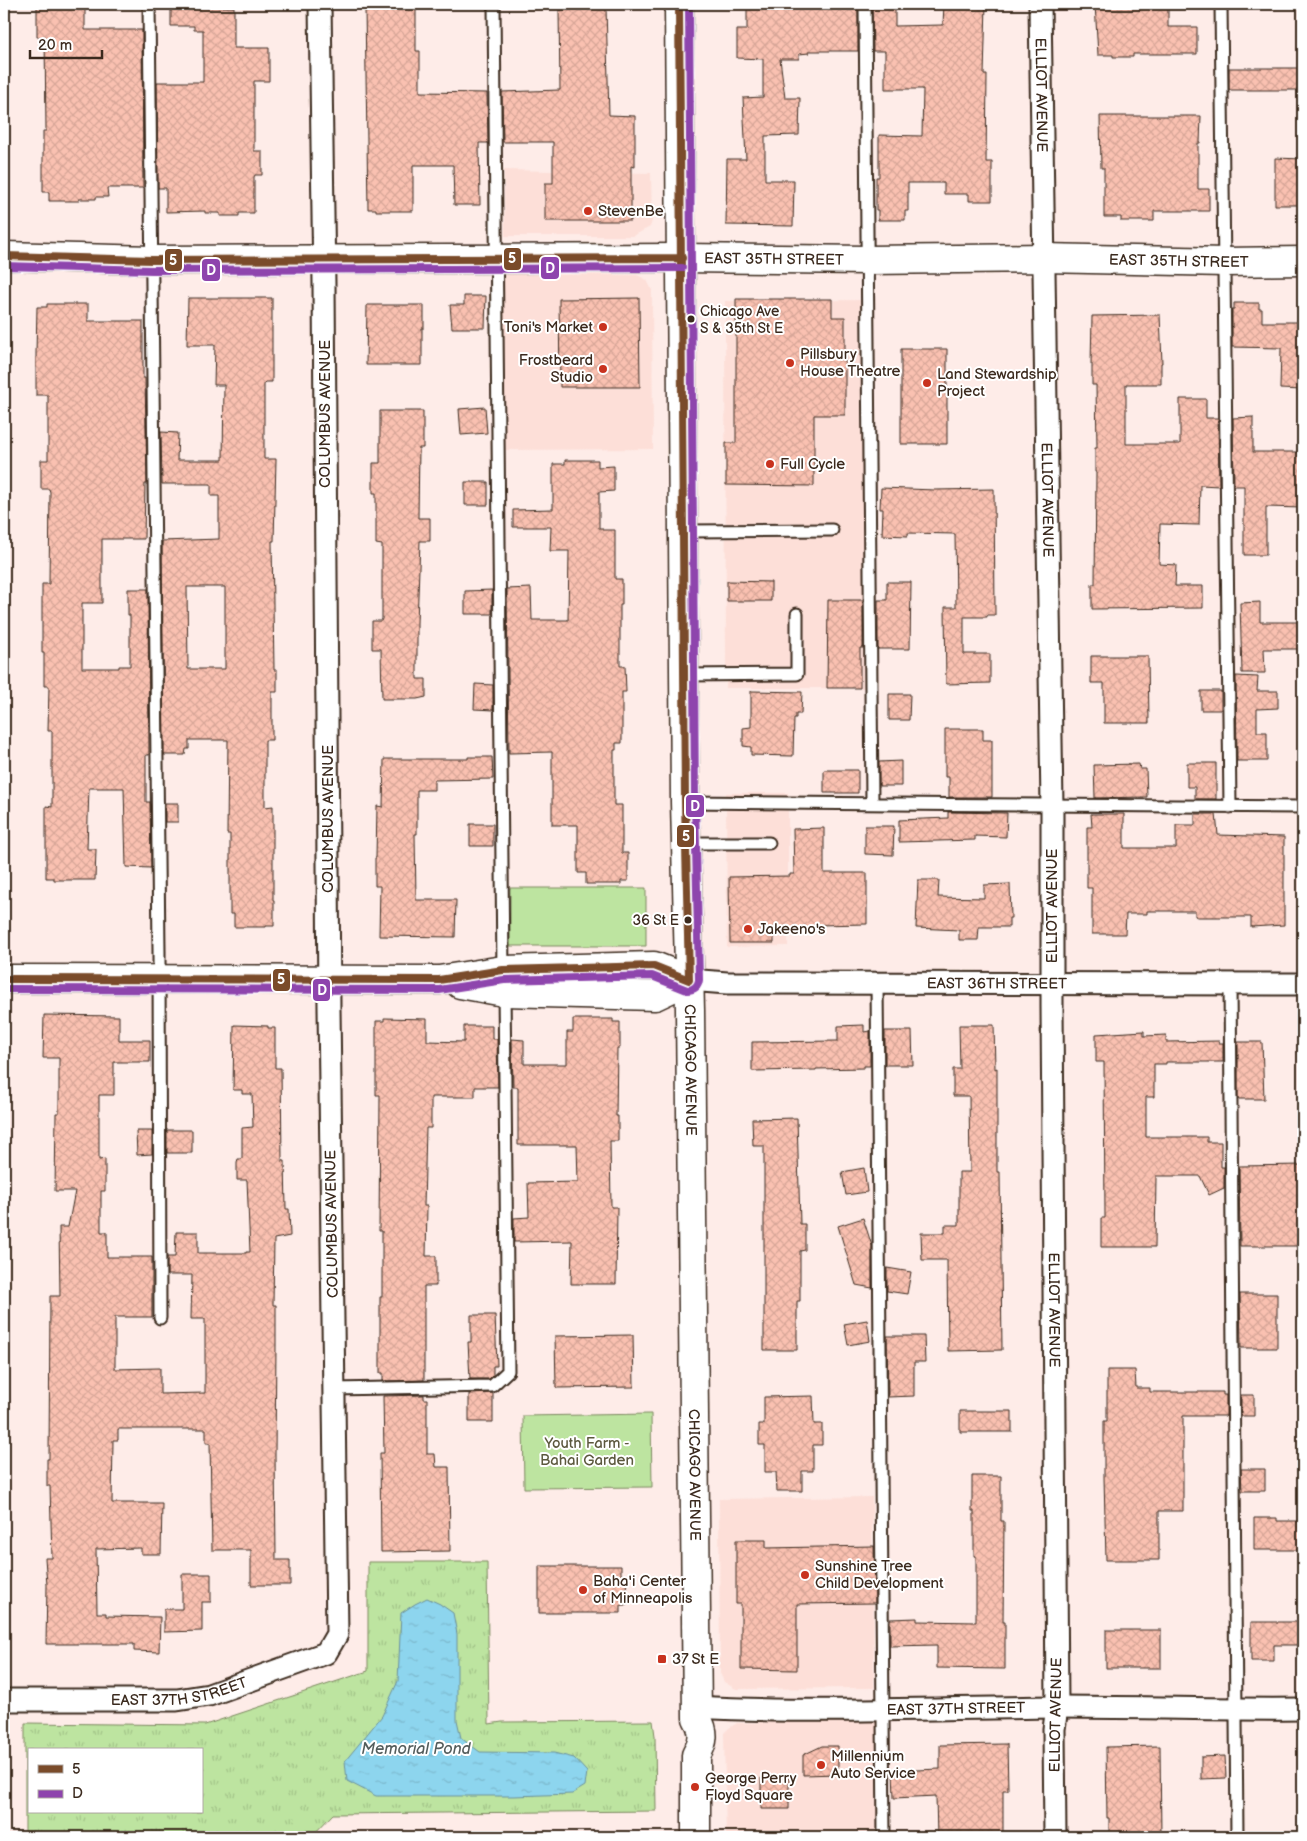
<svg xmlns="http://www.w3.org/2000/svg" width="1307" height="1841" font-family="'Balsamiq Sans',sans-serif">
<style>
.built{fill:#fddfd8}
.green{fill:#bde4a0;stroke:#7c875f}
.park{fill:url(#park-tufts);stroke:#7c875f;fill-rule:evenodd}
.water{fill:url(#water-ripples);stroke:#6c919b}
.building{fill:url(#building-cross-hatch);stroke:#3b2a1e;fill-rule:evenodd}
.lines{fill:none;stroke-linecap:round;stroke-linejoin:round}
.lane-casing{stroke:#3b2a1e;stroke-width:15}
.street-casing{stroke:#3b2a1e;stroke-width:25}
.secondary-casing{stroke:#3b2a1e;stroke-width:31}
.lane{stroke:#fff;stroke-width:11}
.street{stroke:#fff;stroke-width:21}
.secondary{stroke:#fff;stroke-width:28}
.bus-1-casing{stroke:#fff;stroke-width:11}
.bus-2-casing{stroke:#fff;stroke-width:11}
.bus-1{stroke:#7a4b2a;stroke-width:8}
.bus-2{stroke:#8e44ad;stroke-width:8}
.poi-dot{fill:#c8321e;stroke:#fff;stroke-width:2}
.bus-dot{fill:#3b2a1e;stroke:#fff;stroke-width:2}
.labels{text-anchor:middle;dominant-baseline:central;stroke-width:4;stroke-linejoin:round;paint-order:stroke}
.bus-label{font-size:14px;fill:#3b2a1e;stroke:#fff;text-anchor:start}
.street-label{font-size:15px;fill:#3b2a1e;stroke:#fff}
.poi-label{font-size:15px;fill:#3b2a1e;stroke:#fff;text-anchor:start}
.park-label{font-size:15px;fill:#5c583e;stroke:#fff}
.water-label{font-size:16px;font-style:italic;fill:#545d5c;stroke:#fff}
.line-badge{stroke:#fff;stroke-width:2}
.badge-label{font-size:14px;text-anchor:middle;font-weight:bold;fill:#fff}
</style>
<defs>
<pattern id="park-tufts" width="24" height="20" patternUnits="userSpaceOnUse" patternTransform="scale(1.25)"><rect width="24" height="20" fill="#bde4a0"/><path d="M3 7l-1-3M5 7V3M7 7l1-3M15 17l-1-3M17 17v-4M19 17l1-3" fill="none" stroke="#a3c489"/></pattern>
<pattern id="water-ripples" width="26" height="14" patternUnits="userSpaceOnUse" patternTransform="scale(1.25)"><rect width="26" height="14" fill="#8dd5ee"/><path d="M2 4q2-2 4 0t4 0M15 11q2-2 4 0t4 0" fill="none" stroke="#7bb7cc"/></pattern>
<pattern id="building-cross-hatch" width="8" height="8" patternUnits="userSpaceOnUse" patternTransform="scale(1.25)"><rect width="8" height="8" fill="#fac1b1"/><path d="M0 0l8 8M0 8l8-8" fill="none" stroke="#d7a698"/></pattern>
</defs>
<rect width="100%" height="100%" fill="#feece8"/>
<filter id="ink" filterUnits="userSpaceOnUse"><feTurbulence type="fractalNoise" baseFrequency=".02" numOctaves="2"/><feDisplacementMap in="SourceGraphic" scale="10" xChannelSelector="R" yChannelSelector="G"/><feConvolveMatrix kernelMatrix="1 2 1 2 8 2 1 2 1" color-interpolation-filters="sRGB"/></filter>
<g filter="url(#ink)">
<path class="built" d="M504 170 651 173 652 221 650 227 633 236H505Z
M498 274 637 275 647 280 652 290 653 449 500 450Z
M875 300 876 688H726L725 301Z
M726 793H788V946L727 947Z
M872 1497 874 1688 736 1689 724 1682 720 1673 719 1499Z
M887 1719 886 1837H726L724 1733 729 1728 737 1723Z"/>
<path class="green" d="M510 888H646V946H510Z
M651 1414 652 1487 524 1488 523 1416Z"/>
<path class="park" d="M368 1562H487L489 1724 502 1722 653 1721 655 1736 656 1811 333 1814 311 1837H25V1723L205 1725 368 1671ZM29 1750H201V1812H29Z"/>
<path class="water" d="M427 1598 440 1604 453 1613 457 1634V1720L461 1738 480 1752 554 1753 574 1758 587 1772 585 1786 572 1794 514 1796H376L347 1781 345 1761 382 1716 398 1681 401 1613 415 1604Z"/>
<path class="building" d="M47 4H85V30H142L143 188H107L108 197H96V199H79V201H49V192H43V131H46L45 37H37V5Z
M747 4H858V51H809V53L799 54V59H780L785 98H800L799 135 765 136V180H794L793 226 726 225 727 159H746L743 98 763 97V59L737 58V30H747Z
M872 4H895V26L943 25 944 4H986L984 75H987L986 162H992V201H969V194H944V183H908V211H905V220H878V210H876V177H879V135L922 136 923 89H885V51H873Z
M1095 4H1168V27H1197V54H1133V57H1113V55H1098Z
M171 7H234V48H269V81H254V151H262V175H255L254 177V213H239V216H220V213H205V211L166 212V188H158L157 82H203V30H194V26H171Z
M365 8H416V51H420V92L487 93 488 143H479L480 205H454L453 165H413V211H376V209H368Z
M606 8 609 115 635 116V167L631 166V221H545V183H553V142H503L502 92 560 90 559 10Z
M1229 68H1303V90H1229Z
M1100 116H1201L1200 143H1198V189H1209V211H1154V221H1121V217H1104V168H1101Z
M1275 158 1303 159V205H1275Z
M464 296H486L485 328H452L450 305H464Z
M188 298H272V382H265L264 385V459H276L274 541H272L274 670H277V692H272V740H265V807L273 806V900H274V926H266V927H234V914H230V834H227L228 740H189V749H186L185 755H164L162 541 219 539V496H211V484H162L161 432 178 433 177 460H223L224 385H214L215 345H187ZM187 587H225V669H188Z
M639 298 640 387H560L559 299Z
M736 299H832V317H845V415H814V486L726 485V443H736Z
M1234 303H1259V309H1262V322H1303V390L1280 389 1281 348 1232 347V309H1234Z
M47 304H88V321H143V378H145L147 484H145L144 539H102V603H82V668H119V666H130V615H128V589H148L149 755H146V802H150V803L151 868 126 867 124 788H89L87 849H96L95 880H54V878H46V806L52 807V731H48L49 686H44V653H42V584H49L50 492 49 489H41V460H48V395H36V353L37 307H47Z
M367 305H424V328H422V365H366Z
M1160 315 1162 363H1161V384H1126V444H1180V399H1206V418H1218L1219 486 1200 485 1199 525 1160 524 1159 564 1176 565 1175 586H1203V608L1092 609V584H1095L1096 472H1095V448H1097L1096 385H1092V364H1091L1092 316Z
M901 349H947V444H901Z
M485 407 487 433 461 435 459 409Z
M380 411H423V448H419L418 518H430V541H420L417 623V679H426V697L417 699H382L381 649H372V621H381L382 619V545L376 544V493H373V463H380Z
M1253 417V452H1303V508L1266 507V555H1244V486H1234L1233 418Z
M565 460H598V467L614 466V491L599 492V528H602V530H615V579H622V605H620V666H625L626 692H622V743H616V750H614V805H622V853H628V881H621V884H586V873H578V825H552V752L509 753 507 589 531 588 532 620H568L569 551H550L551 527H513V510L553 509V464H565Z
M465 482H488V505H465Z
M881 488 935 490 994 489 995 615H987V617H964V654H990V683L946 684 945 607H956L955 534 908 533V536L882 535 883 509H880Z
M727 581 771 582V601H727Z
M887 582H911L910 649H878V600H887Z
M492 590V614H465V591Z
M828 600H863V648H860V688H827Z
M1260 602V622H1303V649H1264L1265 673H1242L1240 603Z
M1091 656H1148L1149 723H1104V683H1091Z
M1236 676 1258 677 1257 691H1278V708L1257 709V732H1267V761H1237Z
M475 684 493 685V710L474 709Z
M751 691 802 692 801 714H796V718H794L793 756 751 755V747L743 746V728L751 727Z
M1201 691H1221V710H1201Z
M889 694H910L909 720H889Z
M945 729H983V740H992V797H949V777H945Z
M468 757H492L493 779 434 780V790H417V834H415L416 900H456L455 937 379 936 380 886H375V858H376L377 806 383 807 384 759H468Z
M901 761V786H879V762Z
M1187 763H1216V799H1195V787H1187Z
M1139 764 1140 769H1146L1147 797 1095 798 1094 765Z
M824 770H858V793H824Z
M165 803H178V822H165Z
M948 812 1007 813 1006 837 975 836V840L899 842V820L948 818Z
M1091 814H1124V848H1176V825H1195V814H1216L1218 835 1284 837V925L1251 927V917H1197L1195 916V911H1147V914H1126L1125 934H1092V888H1087V827H1092Z
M470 824H493V846H470Z
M865 826H894L893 855 865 854Z
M824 828V873H867V924L816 925V931H774V943H730L729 877 790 876V874H794L793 829Z
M918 880H939L938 897 984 898V885L1010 884 1011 918H1009V927H979L978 940H959V930L916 928Z
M44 1015 119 1016V1040H150V1062H114V1095H99V1160L105 1159V1191H101V1232H107V1257H152V1317H115V1369L160 1368V1394L205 1393V1319H191L192 1275H167V1257H175L176 1232H198V1253H246V1252H250L247 1180H237V1162L238 1159H242V1128L253 1127 252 1094H242V1090H233L234 1025 268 1026V1028H275V1068H281L282 1161H285L286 1209H289L290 1236 274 1239 273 1305H276V1345L275 1454 276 1560H290V1585H251V1550H212L210 1443H206V1429H118V1440H113L112 1503H162L161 1554H141V1548L96 1549 97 1613H106V1616L160 1617 159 1652 134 1651V1644H46L47 1585 45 1558H52L50 1486H47V1459H49L50 1296H60L59 1227H68L75 1191H55L56 1113H59V1058H43Z
M384 1018 427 1019V1041L464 1042V1026H492V1039H497L498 1087H475V1097H431V1128H426L424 1206H427L426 1256H436V1286H424V1380L383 1381V1373H380V1297H382V1231H379L380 1095H376V1021H384Z
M573 1019H613V1022H620V1048H617L616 1116H618V1141H610L611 1207H617L616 1284H571L572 1241 514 1242V1218L529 1217 528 1183 578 1182 577 1145H518V1087H513L512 1039 524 1040V1064H567V1032H573Z
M864 1025V1032L870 1031V1066H864V1068L816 1069V1070L752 1071V1042L838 1041V1026Z
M959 1025H994L995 1069 997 1068V1172H1000L1002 1350 948 1351 947 1260H922L921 1233H945V1225H959V1172H970L969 1096H953V1069H960Z
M885 1031H912L913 1065H885Z
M1144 1031V1036L1166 1035V1042L1219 1041V1043H1223V1062H1166V1064H1154V1097H1146V1137H1207V1142H1221V1167H1224V1188L1209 1195 1200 1176H1156L1155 1247H1101V1218H1105L1104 1062H1096V1034Z
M1238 1042H1262L1264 1099H1238Z
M797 1118 800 1224H805V1250L800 1251V1301H797V1350H764V1146H753L752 1119Z
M167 1130H192V1153H167Z
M136 1131H152V1154L137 1155Z
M1303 1165V1246H1240L1239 1166Z
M864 1168 867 1192 846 1195 842 1172Z
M863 1218 872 1246V1288L856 1285 838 1226Z
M887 1268 911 1272 907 1294 887 1291Z
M1240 1294H1277V1348H1241Z
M471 1315H495L497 1366H493V1375L489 1379H470L468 1342H471Z
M867 1320 870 1341 848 1345 844 1324Z
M633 1335 634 1387 556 1388 555 1336Z
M887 1336H924L925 1362H914V1396L888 1397Z
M1107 1370H1135L1136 1388H1150V1392H1223V1395H1226V1416H1183V1511H1159V1560H1106L1104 1477V1421H1107Z
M493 1393V1422H469V1394Z
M424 1395V1399H427V1454H435L436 1467H449L450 1551 381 1552 380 1453H384L383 1396Z
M1241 1395H1254V1416H1241Z
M813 1396 814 1424H822V1445H813V1471H802V1491H777L776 1472H765V1445H759V1424H764V1397Z
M960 1411H1012V1432H960Z
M1241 1469H1265V1491H1242Z
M972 1476H1001V1521H1004L1003 1622H1005V1669L937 1668V1645L890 1646V1619L917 1618V1621L976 1622V1556H974V1511H972Z
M1254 1518H1277V1521H1303V1550H1254Z
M736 1540H766V1548L874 1546 875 1603 797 1604V1670L741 1669V1604H736Z
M539 1566H621V1575H627L626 1605H621V1613H539Z
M182 1574H211V1602H202V1631L164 1632V1609H182Z
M1251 1622H1303V1645H1274V1661H1251Z
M1106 1630H1161V1668H1106Z
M1007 1744 1008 1790H1003V1837H937L936 1796 894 1798 893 1771 940 1769V1745Z
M822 1746H838V1774L803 1775V1755Z
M1160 1746 1161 1837H1109V1818H1107L1106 1747Z
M1225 1756 1226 1778 1201 1779V1757Z
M761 1778H789V1809H761Z"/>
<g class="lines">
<defs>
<path id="lane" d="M149 4 159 951 160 1318
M494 4 503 972
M865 4 872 802
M1221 4 1230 807
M683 531 832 530
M684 675 797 674V614
M685 802C891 803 1097 807 1303 807
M685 843H769
M877 983 884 1837
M1230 984 1237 1837
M334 1389 492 1386 508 1371 504 990"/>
<g id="street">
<path id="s1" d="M1040 4 1052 806V1006L1057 1707 1054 1729 1055 1837"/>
<path id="s2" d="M689 980 727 983 1303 984"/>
<path id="s3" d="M4 1700H177L209 1695 326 1653 337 1634 329 1008 324 284 320 4"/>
<path id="s4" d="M697 1707C817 1714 937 1708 1057 1707 1139 1707 1221 1710 1303 1709"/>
</g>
<g id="secondary">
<path id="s5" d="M679 4 685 802 690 1010 697 1718C705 1732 704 1742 696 1755V1837"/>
<path id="s6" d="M4 256 152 260 682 258 868 260 1044 258 1225 262 1303 261"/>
<path d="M4 979 439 980 503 970 654 966 689 980"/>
<path d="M460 984 504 992 655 996 689 980"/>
</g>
</defs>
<use href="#lane" class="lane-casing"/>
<use href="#street" class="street-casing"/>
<use href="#secondary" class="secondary-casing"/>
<use href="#lane" class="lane"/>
<use href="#street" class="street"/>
<use href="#secondary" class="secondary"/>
<defs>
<path id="bus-1" d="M4 256 152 260 682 258
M4 979 439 980 503 970 654 966 689 980 685 802 679 4"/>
<path id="bus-2" d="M4 266 152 270 682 268
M4 989 439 990 504 980 652 976 687 990C694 990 698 987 699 980L695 802 689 4"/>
</defs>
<use href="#bus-1" class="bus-1-casing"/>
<use href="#bus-2" class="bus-2-casing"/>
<use href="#bus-1" class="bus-1"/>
<use href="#bus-2" class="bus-2"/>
</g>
</g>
<g class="poi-dot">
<circle cx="588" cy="211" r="5"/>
<circle cx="603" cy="327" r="5"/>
<circle cx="790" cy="363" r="5"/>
<circle cx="603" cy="369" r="5"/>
<circle cx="927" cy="383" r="5"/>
<circle cx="770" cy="464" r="5"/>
<circle cx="748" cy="929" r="5"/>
<circle cx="805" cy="1575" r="5"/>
<circle cx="583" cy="1590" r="5"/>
<rect x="657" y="1654" width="10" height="10" rx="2.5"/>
<circle cx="821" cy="1765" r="5"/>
<circle cx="695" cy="1787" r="5"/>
</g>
<g class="bus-dot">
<circle cx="691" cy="319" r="4.5"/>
<circle cx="688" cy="920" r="4.5"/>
</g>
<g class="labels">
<g class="bus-label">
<text x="700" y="311">Chicago Ave<tspan x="700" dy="17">S &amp; 35th St E</tspan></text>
<text x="679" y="920" text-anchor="end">36 St E</text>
</g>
<g class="street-label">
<text stroke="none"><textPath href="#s1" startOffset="91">ELLIOT AVENUE</textPath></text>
<text stroke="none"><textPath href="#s6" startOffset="770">EAST 35TH STREET</textPath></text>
<text stroke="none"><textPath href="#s6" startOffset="1175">EAST 35TH STREET</textPath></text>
<text transform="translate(325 414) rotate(-90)">COLUMBUS AVENUE</text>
<text stroke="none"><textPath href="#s1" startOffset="496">ELLIOT AVENUE</textPath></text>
<text transform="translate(328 819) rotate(-90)">COLUMBUS AVENUE</text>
<text transform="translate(1052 906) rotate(-90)">ELLIOT AVENUE</text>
<text stroke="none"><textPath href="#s2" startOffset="308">EAST 36TH STREET</textPath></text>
<text stroke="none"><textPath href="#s5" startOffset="1066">CHICAGO AVENUE</textPath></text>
<text transform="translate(332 1224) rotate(-91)">COLUMBUS AVENUE</text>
<text stroke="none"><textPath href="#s1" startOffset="1306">ELLIOT AVENUE</textPath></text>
<text stroke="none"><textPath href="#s5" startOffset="1471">CHICAGO AVENUE</textPath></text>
<text stroke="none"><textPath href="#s3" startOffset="176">EAST 37TH STREET</textPath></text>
<text stroke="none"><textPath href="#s4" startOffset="259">EAST 37TH STREET</textPath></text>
<text transform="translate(1056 1715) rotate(-89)">ELLIOT AVENUE</text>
</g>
<g class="poi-label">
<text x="598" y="211">StevenBe</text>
<text x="593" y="327" text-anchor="end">Toni's Market</text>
<text x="800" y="354">Pillsbury<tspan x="800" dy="17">House Theatre</tspan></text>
<text x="593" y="360" text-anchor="end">Frostbeard<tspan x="593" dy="17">Studio</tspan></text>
<text x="937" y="374">Land Stewardship<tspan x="937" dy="17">Project</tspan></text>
<text x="780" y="464">Full Cycle</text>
<text x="758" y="929">Jakeeno's</text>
<text x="815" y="1566">Sunshine Tree<tspan x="815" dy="17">Child Development</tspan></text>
<text x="593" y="1581">Baha'i Center<tspan x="593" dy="17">of Minneapolis</tspan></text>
<text x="672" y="1659">37 St E</text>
<text x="831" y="1756">Millennium<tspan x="831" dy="17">Auto Service</tspan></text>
<text x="705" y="1778">George Perry<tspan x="705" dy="17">Floyd Square</tspan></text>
</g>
<g class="park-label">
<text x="587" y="1443">Youth Farm -<tspan x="587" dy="17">Bahai Garden</tspan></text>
</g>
<g class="water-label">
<text x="416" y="1749">Memorial Pond</text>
</g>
</g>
<g class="line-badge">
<rect x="503" y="247" width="19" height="24" rx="5" fill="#7a4b2a"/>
<rect x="164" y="248" width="19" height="24" rx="5" fill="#7a4b2a"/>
<rect x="540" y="256" width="20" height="24" rx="5" fill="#8e44ad"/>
<rect x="201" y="258" width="20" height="24" rx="5" fill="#8e44ad"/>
<rect x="685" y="794" width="20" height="24" rx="5" fill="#8e44ad"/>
<rect x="676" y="824" width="19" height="24" rx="5" fill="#7a4b2a"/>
<rect x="272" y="968" width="19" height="24" rx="5" fill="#7a4b2a"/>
<rect x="312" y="978" width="19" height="24" rx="5" fill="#8e44ad"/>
</g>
<g class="badge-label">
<text x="512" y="263">5</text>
<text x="173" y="265">5</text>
<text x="550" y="273">D</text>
<text x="211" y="275">D</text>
<text x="695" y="811">D</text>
<text x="686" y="841">5</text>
<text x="281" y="984">5</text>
<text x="322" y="995">D</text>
</g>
<rect width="1307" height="1841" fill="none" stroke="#fff" stroke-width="20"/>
<rect x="10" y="10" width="1287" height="1821" fill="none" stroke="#3b2a1e" stroke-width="2" filter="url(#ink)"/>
<rect x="28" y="1748" width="175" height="65" fill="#ffffff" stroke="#b1aaa5"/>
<rect x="38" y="1765" width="25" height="8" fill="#7a4b2a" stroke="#b1aaa5"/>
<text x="72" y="1774" font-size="15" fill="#3b2a1e">5</text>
<rect x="38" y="1790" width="25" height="8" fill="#8e44ad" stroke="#b1aaa5"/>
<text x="72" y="1798" font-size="15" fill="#3b2a1e">D</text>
<path d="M30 50v8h72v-8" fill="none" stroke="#3b2a1e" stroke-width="2.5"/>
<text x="38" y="50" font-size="15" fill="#3b2a1e" stroke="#ffffff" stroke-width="4" paint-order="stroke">20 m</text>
</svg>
